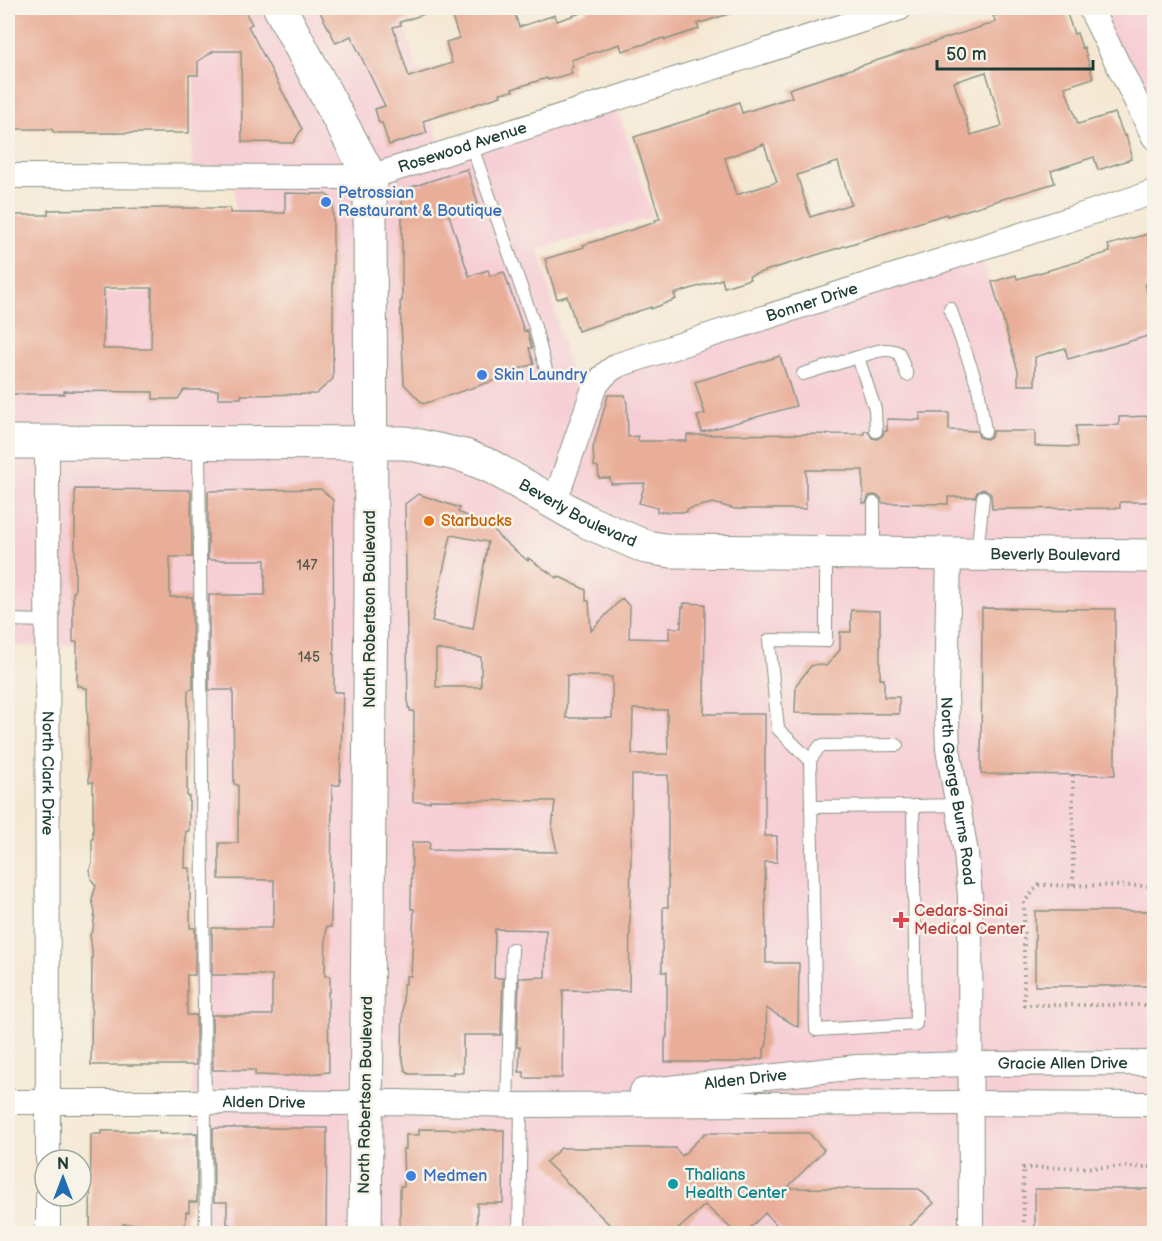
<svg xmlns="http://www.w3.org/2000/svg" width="1162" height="1241" font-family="'Balsamiq Sans',sans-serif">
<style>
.built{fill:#f6cfd6}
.building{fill:#e9ae99;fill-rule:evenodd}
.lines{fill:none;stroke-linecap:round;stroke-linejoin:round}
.lane-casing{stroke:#8a9284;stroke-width:14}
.street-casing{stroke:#8a9284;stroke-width:26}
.secondary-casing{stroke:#8a9284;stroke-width:35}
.path{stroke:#8a9284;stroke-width:4;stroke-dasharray:1.5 4.5;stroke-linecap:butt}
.lane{stroke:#fff;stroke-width:12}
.street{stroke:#fff;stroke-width:24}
.secondary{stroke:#fff;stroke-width:33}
.shop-dot{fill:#3f7fe0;stroke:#f7f3e8;stroke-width:2}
.food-dot{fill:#e8710a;stroke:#f7f3e8;stroke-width:2}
.health-dot{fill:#e0444e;stroke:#f7f3e8;stroke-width:2}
.culture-dot{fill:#0f9aa8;stroke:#f7f3e8;stroke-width:2}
.labels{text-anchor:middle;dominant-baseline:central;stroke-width:5;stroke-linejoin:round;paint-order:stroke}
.number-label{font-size:14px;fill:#52594d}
.street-label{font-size:16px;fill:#1f3d34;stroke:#f7f3e8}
.shop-label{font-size:16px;fill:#366cbe;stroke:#f7f3e8;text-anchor:start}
.food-label{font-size:16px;fill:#c56008;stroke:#f7f3e8;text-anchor:start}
.health-label{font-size:16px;fill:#be3a42;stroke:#f7f3e8;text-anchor:start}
.culture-label{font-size:16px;fill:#0d838f;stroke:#f7f3e8;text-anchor:start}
</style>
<rect width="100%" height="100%" fill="#f7f3e8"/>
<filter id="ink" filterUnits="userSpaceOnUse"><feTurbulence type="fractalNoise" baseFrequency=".0167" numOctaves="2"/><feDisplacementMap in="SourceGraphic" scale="12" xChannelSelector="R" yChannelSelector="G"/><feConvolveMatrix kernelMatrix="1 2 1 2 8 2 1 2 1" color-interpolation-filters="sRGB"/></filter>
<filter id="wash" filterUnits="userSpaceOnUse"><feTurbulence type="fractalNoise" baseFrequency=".008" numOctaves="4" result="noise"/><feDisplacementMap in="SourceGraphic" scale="24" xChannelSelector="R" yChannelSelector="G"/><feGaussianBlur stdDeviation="1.35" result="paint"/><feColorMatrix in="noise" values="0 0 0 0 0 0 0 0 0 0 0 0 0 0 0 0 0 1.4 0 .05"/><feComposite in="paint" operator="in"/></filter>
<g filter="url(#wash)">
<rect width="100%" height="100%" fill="#f4e8d3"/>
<path class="built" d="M196 8H399L442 151 616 104 653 217 539 249 571 374 977 243 1015 364 1154 336V1233H193L192 644 8 646V292L235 293V174L191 175Z
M1098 8H1154V120Z"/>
<g id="blocks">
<path class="building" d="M8 8H243L252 24 248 26 258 45 302 129 293 143 242 142 241 51H214L198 61V75H189V133H55L51 129H12V49H8Z
M318 8H434V11L400 22 401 25 393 27 409 77 452 63 446 42 459 38 449 8H513L519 27 555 15 557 21 587 11 586 8H737L738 11 697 24 699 29 665 40 664 38 622 51 620 44 571 60 573 67 570 68 572 73 548 80 547 78 512 89 513 91 500 93 501 96 423 121 427 133 389 145 382 123H379L375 109 385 106 351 36 336 43Z
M1018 8 1021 15 1046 8H1065L1074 34 1077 33 1082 48 1084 47 1093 78 1065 87 1078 124 1115 113 1124 136 1126 135 1132 156 1130 157 1131 159 1098 170 1094 157 1051 171 1055 183 947 216 946 214 807 258 749 276 750 279 724 287 722 279 674 294 676 299 651 309V307L578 331 567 296 557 299 545 259 584 247 583 245 656 222 655 220 660 219 634 137 711 113V112L739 102 742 113 792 97 789 89 996 22 993 16ZM986 72 1002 126 971 135 954 82ZM764 144 777 182 736 195 725 158ZM838 162 851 204 810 217 797 175Z
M467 169 478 203 448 212 469 276 488 270 490 276 504 272 524 331 527 330 532 348H529L534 364 495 377 496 380 423 404 404 384 400 302 402 301V190Z
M285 193 325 194 331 198 333 204V379L316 394 241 395V398H218V390H184L178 399H153V392L64 391V394H8V269H11V215H48V210L163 208H230V213H285ZM104 288H152L151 349H103Z
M1155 232V281L1145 284 1155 316V334L1068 359 1065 348 1035 357V385H1018V371L992 282 1016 275 1017 279 1060 267 1110 252 1108 245Z
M780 356 796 406 702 432 697 416 705 414 695 382Z
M608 395H625L627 404 628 437 638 436V441H687V435L864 434V431H868L872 438 877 439 883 435 884 431H887V419L920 420V413H949V430L977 431 979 437 986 439 991 437 993 431H1035V446L1077 447 1076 426 1119 425V417L1155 416V463H1151L1152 502H1120V508L992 509 991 494 988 491 983 489 977 492 975 497H948V504L882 503 881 498 875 495 869 496 866 503H863V470H806V509H735L713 503 687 509V512H657V508L639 503 645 483 611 484 610 478H599L598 467 594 466 593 448Z
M75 489 189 490V491H191L192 557H170V597H192L193 689 188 690 187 796H189V831H186L185 868H190V928H195V975H187V1015H196V1065H91L92 950 90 935 93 929 95 912 92 899 96 886 91 879 90 869 92 862V839H93V782H89L87 688H83L82 686H77V642H73V592H75Z
M321 489 333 500 334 692H343L340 785H332L331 927H326L325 976H330V992H328L329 1072 286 1076 255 1075V1070H213L212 1015H272V975H212V928H272L274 913V880L219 879V843H238V785L234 784 233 690H209V595H265V560H208V491Z
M418 494 460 508 458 512 491 526 499 537 528 561V558L557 578 558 576 586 590V601H589L591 631 622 598 630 607 629 638 669 639V628H681L682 607H684V603L705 604 704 714H765V836H777V862H765L766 963H799L798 1027 766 1008 767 1045 764 1049V1058L738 1062H665V1041L666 1037H667V972H662V929H663V907H668V775H632L629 991 563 990 562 1078H524V1072H519L520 1047H517L519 978 545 977 546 930 495 929 494 978H503L501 1035H463V1073L453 1072V1074H409L405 1070 402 1055 403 997V984H406V976H411L414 909H411L412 842H430L429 850 557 852 552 829 555 801 430 800V802H413L414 711H410V708H408L405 504ZM451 535 488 542 473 629 432 621ZM436 649 481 657V687H436ZM567 675 612 677V718H566ZM633 709 667 710 668 754H632Z
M982 608 1115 609V775L981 774Z
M851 610 880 611V679H884V697H899V714L795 713 796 685 811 666 818 664 826 666 840 650V632H851Z
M1035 911H1155V986H1035Z
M213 1128H327L326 1233H229V1224H227V1202H214Z
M419 1129 504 1130 503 1203H477V1233H400V1186H404L403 1149H406V1135H419Z
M101 1131H159V1134L197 1133V1202H189V1212H186L185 1233H162L152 1224H123L121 1233H90L91 1134H101Z
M705 1133H809L824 1150 787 1188 919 1189 934 1203 903 1233H785L765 1213 745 1233H736L705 1205 674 1233H618L546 1162 561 1148H675L682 1156Z
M1035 1189H1155V1233H1035Z"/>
</g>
</g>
<g filter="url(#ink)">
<use href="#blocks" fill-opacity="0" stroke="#8a9284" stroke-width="1.5"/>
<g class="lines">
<defs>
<path id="lane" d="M1153 8 1154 10
M471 144 535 327 546 370
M950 308 978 387 985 431
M858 357C872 353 885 346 899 353L907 375
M803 374 858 357 875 409 876 431
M199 443 206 1234
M874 552V503
M977 553 983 497
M826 554V641L769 640 778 729 810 760 816 1030 916 1024 913 806 958 805
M8 620 47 621
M810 760 820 746 897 745
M811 807 913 806
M507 1104 512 949
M519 1234 521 1105"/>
<g id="street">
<path d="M1090 8 1154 137"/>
<path id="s1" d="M8 176 370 177 900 8"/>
<path id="s2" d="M47 441 48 1160"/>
<path id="s3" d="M554 504 593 391C599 379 606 372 618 365L1154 192"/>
<path id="s4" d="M949 554 946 695 948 749 966 853 970 896 971 1234"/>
<path id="s5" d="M642 1091 857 1067 971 1064 1154 1063"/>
<path id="s6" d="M8 1102H206L336 1103 395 1102 521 1105 971 1103 1154 1104"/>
<path d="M48 1196V1234"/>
</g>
<g id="secondary">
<path d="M280 8 370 177 371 588 365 1234"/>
<path id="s7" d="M8 442 406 443 465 456 490 466 588 522 646 547 671 551 1154 556"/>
</g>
</defs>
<use href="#lane" class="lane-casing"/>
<use href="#street" class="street-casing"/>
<use href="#secondary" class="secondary-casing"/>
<path class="path" d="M1073 775V885
M1154 886 1039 885 1024 902V1005H1154
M1024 1234 1023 1168 1154 1167"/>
<use href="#lane" class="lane"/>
<use href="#street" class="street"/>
<use href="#secondary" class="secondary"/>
</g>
</g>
<g class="shop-dot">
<circle cx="326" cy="202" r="6"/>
<circle cx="482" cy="375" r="6"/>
<circle cx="411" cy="1176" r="6"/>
</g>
<circle class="food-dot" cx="429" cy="521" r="6"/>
<path class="health-dot" d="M898 911h6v6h6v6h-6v6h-6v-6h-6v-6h6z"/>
<circle class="culture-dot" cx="673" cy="1184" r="6"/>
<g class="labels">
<g class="number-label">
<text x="307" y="565">147</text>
<text x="309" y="657">145</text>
</g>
<g class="street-label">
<text stroke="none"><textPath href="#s1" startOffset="459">Rosewood Avenue</textPath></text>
<text stroke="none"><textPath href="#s3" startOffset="360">Bonner Drive</textPath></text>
<text stroke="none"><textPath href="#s7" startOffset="585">Beverly Boulevard</textPath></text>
<text stroke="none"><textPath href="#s7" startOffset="1071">Beverly Boulevard</textPath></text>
<text transform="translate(370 609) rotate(-90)">North Robertson Boulevard</text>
<text stroke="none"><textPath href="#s2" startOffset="332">North Clark Drive</textPath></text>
<text stroke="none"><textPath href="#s4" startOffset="238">North George Burns Road</textPath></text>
<text stroke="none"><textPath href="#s5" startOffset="422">Gracie Allen Drive</textPath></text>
<text stroke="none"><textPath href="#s5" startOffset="104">Alden Drive</textPath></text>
<text transform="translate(366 1095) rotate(-89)">North Robertson Boulevard</text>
<text stroke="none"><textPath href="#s6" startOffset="256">Alden Drive</textPath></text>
</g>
<g class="shop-label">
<text x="338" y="193">Petrossian<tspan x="338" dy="18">Restaurant &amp; Boutique</tspan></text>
<text x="494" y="375">Skin Laundry</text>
<text x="423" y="1176">Medmen</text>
</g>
<g class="food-label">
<text x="441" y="521">Starbucks</text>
</g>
<g class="health-label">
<text x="914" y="911">Cedars-Sinai<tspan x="914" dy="18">Medical Center</tspan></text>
</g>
<g class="culture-label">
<text x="685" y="1175">Thalians<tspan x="685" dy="18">Health Center</tspan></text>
</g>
</g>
<rect width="1162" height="1241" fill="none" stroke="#f7f3e8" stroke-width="30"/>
<g transform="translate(63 1178)"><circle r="28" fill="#f7f3e8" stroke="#a1aaa0" stroke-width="1.5"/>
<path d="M0-4.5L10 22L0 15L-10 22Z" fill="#1f6fb2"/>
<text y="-9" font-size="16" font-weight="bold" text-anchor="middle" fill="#1f3d34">N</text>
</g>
<path d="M937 60v9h156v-9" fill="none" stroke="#1f3d34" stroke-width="3"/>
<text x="946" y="60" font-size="18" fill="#1f3d34" stroke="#f7f3e8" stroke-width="4.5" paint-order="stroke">50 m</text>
</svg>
